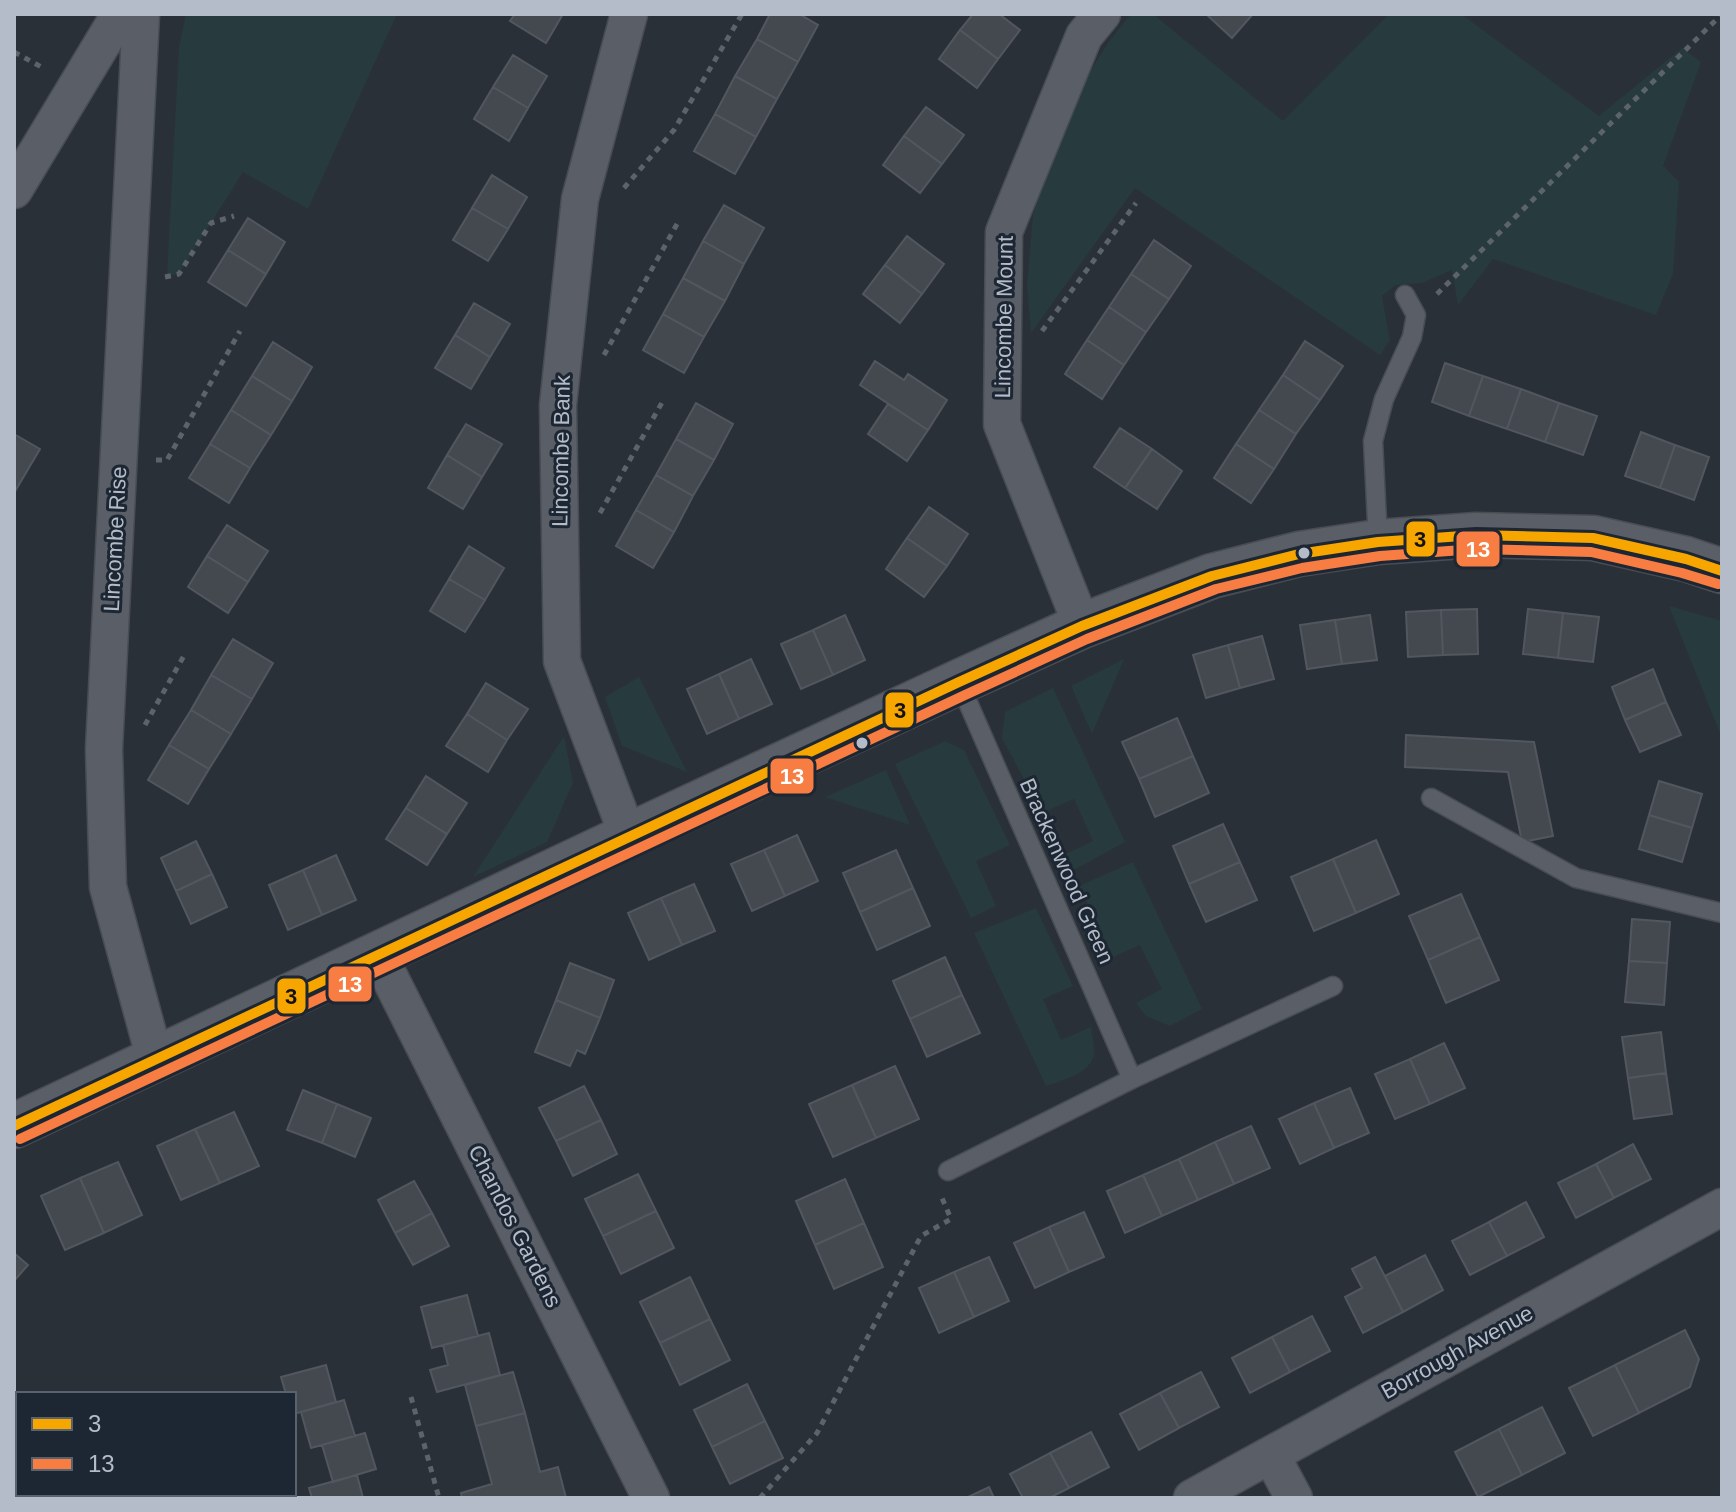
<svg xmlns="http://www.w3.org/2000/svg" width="1736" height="1512" font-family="Helvetica,sans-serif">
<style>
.green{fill:#273a3e}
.building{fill:#444950;stroke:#52575f;stroke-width:2}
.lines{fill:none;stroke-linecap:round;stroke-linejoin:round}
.service-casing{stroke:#484c53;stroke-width:21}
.minor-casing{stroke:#484c53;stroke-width:39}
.tertiary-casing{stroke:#484c53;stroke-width:47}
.path{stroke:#5d636a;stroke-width:5;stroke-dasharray:6 6;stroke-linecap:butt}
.service{stroke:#5a5e66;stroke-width:18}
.minor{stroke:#5a5e66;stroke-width:36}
.tertiary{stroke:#5a5e66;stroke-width:44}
.bus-1-casing{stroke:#1d2633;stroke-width:16}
.bus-2-casing{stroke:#1d2633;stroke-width:16}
.bus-1{stroke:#f7a600;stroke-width:10}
.bus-2{stroke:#f77d43;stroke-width:10}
.bus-dot{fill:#b4bcc9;stroke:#1d2633;stroke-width:3}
.labels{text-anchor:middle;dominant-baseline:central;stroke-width:6;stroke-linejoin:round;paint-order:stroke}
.street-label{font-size:22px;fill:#b4bcc9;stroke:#1d2633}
.line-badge{stroke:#1d2633;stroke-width:3}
.badge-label{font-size:22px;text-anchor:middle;font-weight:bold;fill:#fff}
.pale-badge-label{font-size:22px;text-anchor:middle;font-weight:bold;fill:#111}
</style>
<rect width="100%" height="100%" fill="#2a3038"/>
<path class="green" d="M186 14H397L308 209 243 172 179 274 167 276 179 47Z
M1131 14H1153L1283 121 1389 14H1461L1599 116 1682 48 1701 62 1663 166 1679 182 1673 274 1656 315 1493 259 1458 305 1452 270 1422 283 1396 285 1382 296 1390 340 1380 355 1135 188 1031 333 1027 285 1033 215 1054 151 1079 88 1110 40Z
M1669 606 1722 621V738Z
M1124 659 1092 734 1071 686Z
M639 677 687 772 622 746 605 697Z
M1053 688 1125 842 1072 871 1062 856 1093 841 1074 799 1042 813 1002 738 1005 712Z
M564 736 573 783 547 842 473 877Z
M945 741 964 750 1010 845 976 861 996 906 971 918 895 764Z
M886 770 910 825 825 797Z
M1133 862 1202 1009 1170 1026 1146 1016 1136 1003 1162 989 1140 945 1113 957 1079 886Z
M1036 908 1073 986 1043 999 1061 1040 1091 1027C1092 1035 1095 1046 1094 1054 1091 1074 1062 1080 1046 1086L974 933Z"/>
<path class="building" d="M515 14H563L546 43 510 21Z
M770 14H799L818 25 798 62 757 39Z
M973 14H999L1020 30 998 59 960 30Z
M1206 14H1253L1232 38Z
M960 30 998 59 977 88 939 59Z
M757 39 798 62 777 99 735 76Z
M513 55 547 76 528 108 493 87Z
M735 76 777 99 756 137 715 114Z
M493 87 528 108 509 141 474 119Z
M926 107 964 135 942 164 904 136Z
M715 114 756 137 735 174 694 151Z
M904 136 942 164 920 193 883 165Z
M492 175 527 197 508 229 472 208Z
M724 205 764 228 744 264 703 241Z
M472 208 508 229 488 261 453 240Z
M248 218 285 242 266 274 228 250Z
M907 236 944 264 922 294 885 265Z
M1154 240 1191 266 1169 299 1131 274Z
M703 241 744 264 725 301 683 278Z
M228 250 266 274 246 306 208 282Z
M885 265 922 294 900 323 863 294Z
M1131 274 1169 299 1146 332 1109 307Z
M683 278 725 301 704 337 663 314Z
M474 303 510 324 490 357 455 335Z
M1109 307 1146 332 1124 365 1087 340Z
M663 314 704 337 684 373 643 350Z
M455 335 490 357 471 389 435 368Z
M1087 340 1124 365 1102 399 1065 374Z
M1305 341 1343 366 1320 400 1283 375Z
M273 342 312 367 292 401 252 376Z
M875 361 904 380 908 374 947 400 928 430 860 385Z
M1445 363 1483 376 1469 416 1432 402Z
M1283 375 1320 400 1296 434 1259 410Z
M252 376 292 401 271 435 231 410Z
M1483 376 1521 389 1507 429 1469 416Z
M1521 389 1559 403 1545 442 1507 429Z
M696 403 733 424 714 460 676 439Z
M1559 403 1597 416 1583 455 1545 442Z
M888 404 928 430 907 461 868 434Z
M231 410 271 435 250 468 210 444Z
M1259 410 1296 434 1274 469 1236 444Z
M466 424 502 444 482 477 447 455Z
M1120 428 1152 449 1125 488 1094 467Z
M1641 432 1675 445 1660 488 1625 476Z
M14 434 40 449 14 493Z
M676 439 714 460 693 496 656 475Z
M210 444 250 468 229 503 189 478Z
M1236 444 1274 469 1251 503 1214 478Z
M1675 445 1709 457 1694 500 1660 488Z
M1152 449 1182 471 1157 509 1125 488Z
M447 455 482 477 463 509 428 488Z
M656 475 693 496 674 532 636 510Z
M929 507 968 534 947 566 907 538Z
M636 510 674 532 653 568 616 546Z
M227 525 268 551 248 582 207 556Z
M907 538 947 566 924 597 886 569Z
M469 546 504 568 485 600 449 579Z
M207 556 248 582 228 613 188 587Z
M449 579 485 600 465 632 430 611Z
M1477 609 1478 654 1443 655 1441 610Z
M1528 609 1563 613 1558 658 1523 654Z
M1441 610 1443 655 1408 657 1406 612Z
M1563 613 1599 617 1593 662 1558 658Z
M845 615 865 660 833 675 813 630Z
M1370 615 1377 660 1342 664 1335 620Z
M1335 620 1342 664 1307 669 1300 625Z
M813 630 833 675 801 689 781 644Z
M1262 636 1274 679 1240 688 1228 645Z
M233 639 273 663 252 699 211 675Z
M1228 645 1240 688 1206 698 1193 655Z
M751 659 772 704 739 719 719 674Z
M1653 669 1666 702 1625 720 1612 687Z
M719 674 739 719 707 734 687 689Z
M211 675 252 699 231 734 191 710Z
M486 683 528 709 507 740 467 714Z
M1666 702 1681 735 1640 752 1625 720Z
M191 710 231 734 209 769 169 745Z
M467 714 507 740 488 772 446 746Z
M1177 718 1193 756 1139 779 1122 742Z
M1406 735 1534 742 1553 836 1522 842 1508 772 1405 767Z
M169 745 209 769 188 804 148 780Z
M1193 756 1209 793 1155 817 1139 779Z
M426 776 467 803 447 834 406 808Z
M1659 781 1702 794 1692 828 1649 815Z
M406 808 447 834 427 865 386 839Z
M1649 815 1692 828 1682 862 1639 849Z
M1223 824 1240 862 1189 884 1173 846Z
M797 835 818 881 785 896 764 850Z
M1376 840 1399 894 1356 913 1333 859Z
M196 841 212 874 176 891 161 858Z
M764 850 785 896 752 911 731 864Z
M896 850 913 888 860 912 843 873Z
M336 855 356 900 322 915 303 870Z
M1333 859 1356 913 1314 931 1291 877Z
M1240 862 1257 900 1206 922 1189 884Z
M303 870 322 915 288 930 269 885Z
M212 874 227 907 191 924 176 891Z
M694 884 715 931 682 945 661 898Z
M913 888 930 926 877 950 860 912Z
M1461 894 1480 937 1428 960 1409 916Z
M661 898 682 945 649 960 628 913Z
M1632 919 1670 922 1667 963 1629 961Z
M1480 937 1499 980 1446 1003 1428 960Z
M945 957 962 995 910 1019 893 981Z
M1629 961 1667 963 1664 1005 1625 1002Z
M570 963 614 980 600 1018 556 1000Z
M962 995 980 1033 927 1057 910 1019Z
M556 1000 600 1018 585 1054 577 1050 570 1066 535 1052Z
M1661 1032 1666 1073 1628 1078 1622 1037Z
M1444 1043 1465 1088 1430 1104 1410 1059Z
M1410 1059 1430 1104 1395 1119 1375 1074Z
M895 1066 919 1119 876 1138 852 1085Z
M1666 1073 1672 1114 1634 1119 1628 1078Z
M852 1085 876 1138 833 1157 809 1104Z
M584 1086 601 1120 556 1141 539 1108Z
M1350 1088 1369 1133 1334 1148 1314 1103Z
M303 1090 337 1104 322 1143 287 1130Z
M1314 1103 1334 1148 1300 1164 1279 1119Z
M337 1104 371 1118 355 1157 322 1143Z
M234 1112 259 1166 220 1183 195 1129Z
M601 1120 617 1154 573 1176 556 1141Z
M1251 1126 1270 1168 1234 1184 1215 1142Z
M195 1129 220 1183 181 1200 157 1146Z
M1215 1142 1234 1184 1198 1200 1179 1159Z
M1633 1144 1651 1179 1614 1198 1596 1164Z
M1179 1159 1198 1200 1162 1216 1143 1175Z
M118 1162 142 1215 104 1233 80 1178Z
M1596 1164 1614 1198 1576 1218 1558 1183Z
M638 1174 656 1211 603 1236 585 1199Z
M1143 1175 1162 1216 1125 1233 1107 1191Z
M80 1178 104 1233 65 1250 41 1196Z
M845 1179 864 1223 815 1245 796 1201Z
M414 1181 432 1213 395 1233 378 1200Z
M1526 1202 1544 1237 1507 1256 1489 1222Z
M656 1211 674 1248 621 1274 603 1236Z
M1084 1212 1104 1257 1069 1272 1049 1227Z
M432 1213 449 1246 413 1265 395 1233Z
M1489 1222 1507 1256 1470 1275 1452 1241Z
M864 1223 883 1267 834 1289 815 1245Z
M1049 1227 1069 1272 1035 1288 1014 1243Z
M14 1253 28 1265 14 1281Z
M1425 1255 1443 1290 1403 1312 1385 1276Z
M989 1257 1009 1301 974 1317 954 1272Z
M1375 1257 1403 1312 1363 1333 1345 1297 1362 1288 1352 1269Z
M954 1272 974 1317 939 1333 919 1288Z
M690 1277 710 1319 660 1343 640 1302Z
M467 1295 478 1336 432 1348 421 1307Z
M1312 1316 1330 1351 1290 1372 1272 1337Z
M710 1319 730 1360 680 1385 660 1343Z
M1685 1330 1699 1359 1690 1387 1639 1413 1615 1365Z
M489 1333 500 1375 437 1392 430 1370 448 1365 443 1345Z
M1272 1337 1290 1372 1250 1393 1232 1358Z
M326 1365 336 1402 294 1414V1394H286L281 1377Z
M1615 1365 1639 1413 1593 1436 1569 1388Z
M513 1372 525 1413 476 1426 465 1385Z
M1201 1372 1219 1407 1179 1428 1160 1393Z
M747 1384 765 1421 712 1447 694 1410Z
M1160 1393 1179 1428 1139 1450 1120 1414Z
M344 1400 355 1436 311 1448 301 1412Z
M1542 1407 1565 1453 1522 1475 1499 1429Z
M525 1413 540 1472 558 1467 566 1498H462L461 1493 492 1484 476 1426Z
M765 1421 783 1458 730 1484 712 1447Z
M1499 1429 1522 1475 1478 1497 1455 1452Z
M1091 1432 1109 1467 1069 1488 1050 1453Z
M365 1433 376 1469 333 1482 322 1445Z
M1050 1453 1069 1488 1049 1498H1023L1010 1474Z
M357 1475 363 1498H312L309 1488Z
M989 1487 994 1498H966Z
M110 1494H147L148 1498H103V1496Z
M147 1494H192L193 1498H148Z
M192 1494H236L237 1498H193Z"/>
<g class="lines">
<defs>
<path id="service" d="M1378 542 1373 441 1384 399 1412 337 1416 315 1405 295
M959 682 1132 1079
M1431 798 1576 878 1722 913
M948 1171 1132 1079 1333 986"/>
<path id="minor" d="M141 14 104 749 108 887 155 1059
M14 190 120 14
M1082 626 1002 424 1004 232 1084 36 1102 14
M628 836 562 661 558 405 580 199 629 14
M378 954 651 1498
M1271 1455 1294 1498
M1192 1498 1722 1207"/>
<path id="tertiary" d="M14 1126 628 836 959 682 1082 626 1212 576 1299 554 1378 542 1476 535 1593 538 1686 559 1722 571"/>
</defs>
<use href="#service" class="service-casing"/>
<use href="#minor" class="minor-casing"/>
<use href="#tertiary" class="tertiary-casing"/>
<path class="path" d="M14 52 45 69
M624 188 674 130 742 14
M165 277 179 274 211 223 234 216
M1437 294 1722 14
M1042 331 1136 203
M604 355 677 224
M156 460H167L240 331
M600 513 664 399
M145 725 186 652
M411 1397 439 1498
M262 1494 263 1498
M760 1498 817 1433 921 1236 951 1219 942 1198"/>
<use href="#service" class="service"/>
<use href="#minor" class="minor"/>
<use href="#tertiary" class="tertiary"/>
<defs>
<path id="bus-1" d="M14 1126 959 682 1082 626 1212 576 1299 554 1378 542 1476 535 1593 538 1686 559 1722 571"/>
<path id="bus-2" d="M20 1139 965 695 1087 639 1216 589 1302 568 1380 556 1476 549 1591 552 1682 573 1718 584"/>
</defs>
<use href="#bus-1" class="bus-1-casing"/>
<use href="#bus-2" class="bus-2-casing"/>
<use href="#bus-1" class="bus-1"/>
<use href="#bus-2" class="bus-2"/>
</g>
<g class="bus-dot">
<circle cx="1304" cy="553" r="7"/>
<circle cx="862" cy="743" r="7"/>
</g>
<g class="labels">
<g class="street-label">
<text transform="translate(1004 317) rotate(-89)">Lincombe Mount</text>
<text transform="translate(561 451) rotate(-89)">Lincombe Bank</text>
<text transform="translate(115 539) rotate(-87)">Lincombe Rise</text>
<text transform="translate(1067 871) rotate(66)">Brackenwood Green</text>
<text transform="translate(515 1226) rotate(63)">Chandos Gardens</text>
<text transform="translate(1457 1352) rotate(-29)">Borrough Avenue</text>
</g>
</g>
<g class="line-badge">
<rect x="1405" y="520" width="31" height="38" rx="8" fill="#f7a600"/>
<rect x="1455" y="530" width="46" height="38" rx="8" fill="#f77d43"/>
<rect x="884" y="691" width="31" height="38" rx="8" fill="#f7a600"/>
<rect x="769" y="757" width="46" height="38" rx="8" fill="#f77d43"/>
<rect x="327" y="965" width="46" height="38" rx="8" fill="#f77d43"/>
<rect x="276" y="977" width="31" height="38" rx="8" fill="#f7a600"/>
</g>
<g class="badge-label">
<text x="1478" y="557">13</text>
<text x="792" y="784">13</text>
<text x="350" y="992">13</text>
</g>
<g class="pale-badge-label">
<text x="1420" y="547">3</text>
<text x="900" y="718">3</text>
<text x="291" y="1004">3</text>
</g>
<rect width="1736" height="1512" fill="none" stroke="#b4bcc9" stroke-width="32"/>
<rect x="16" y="1392" width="280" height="104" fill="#1d2633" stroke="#59626f" stroke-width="2"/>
<rect x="32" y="1418" width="40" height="12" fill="#f7a600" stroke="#59626f" stroke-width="2"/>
<text x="88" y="1432" font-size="24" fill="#b4bcc9">3</text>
<rect x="32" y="1458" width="40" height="12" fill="#f77d43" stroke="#59626f" stroke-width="2"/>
<text x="88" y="1472" font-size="24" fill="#b4bcc9">13</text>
</svg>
